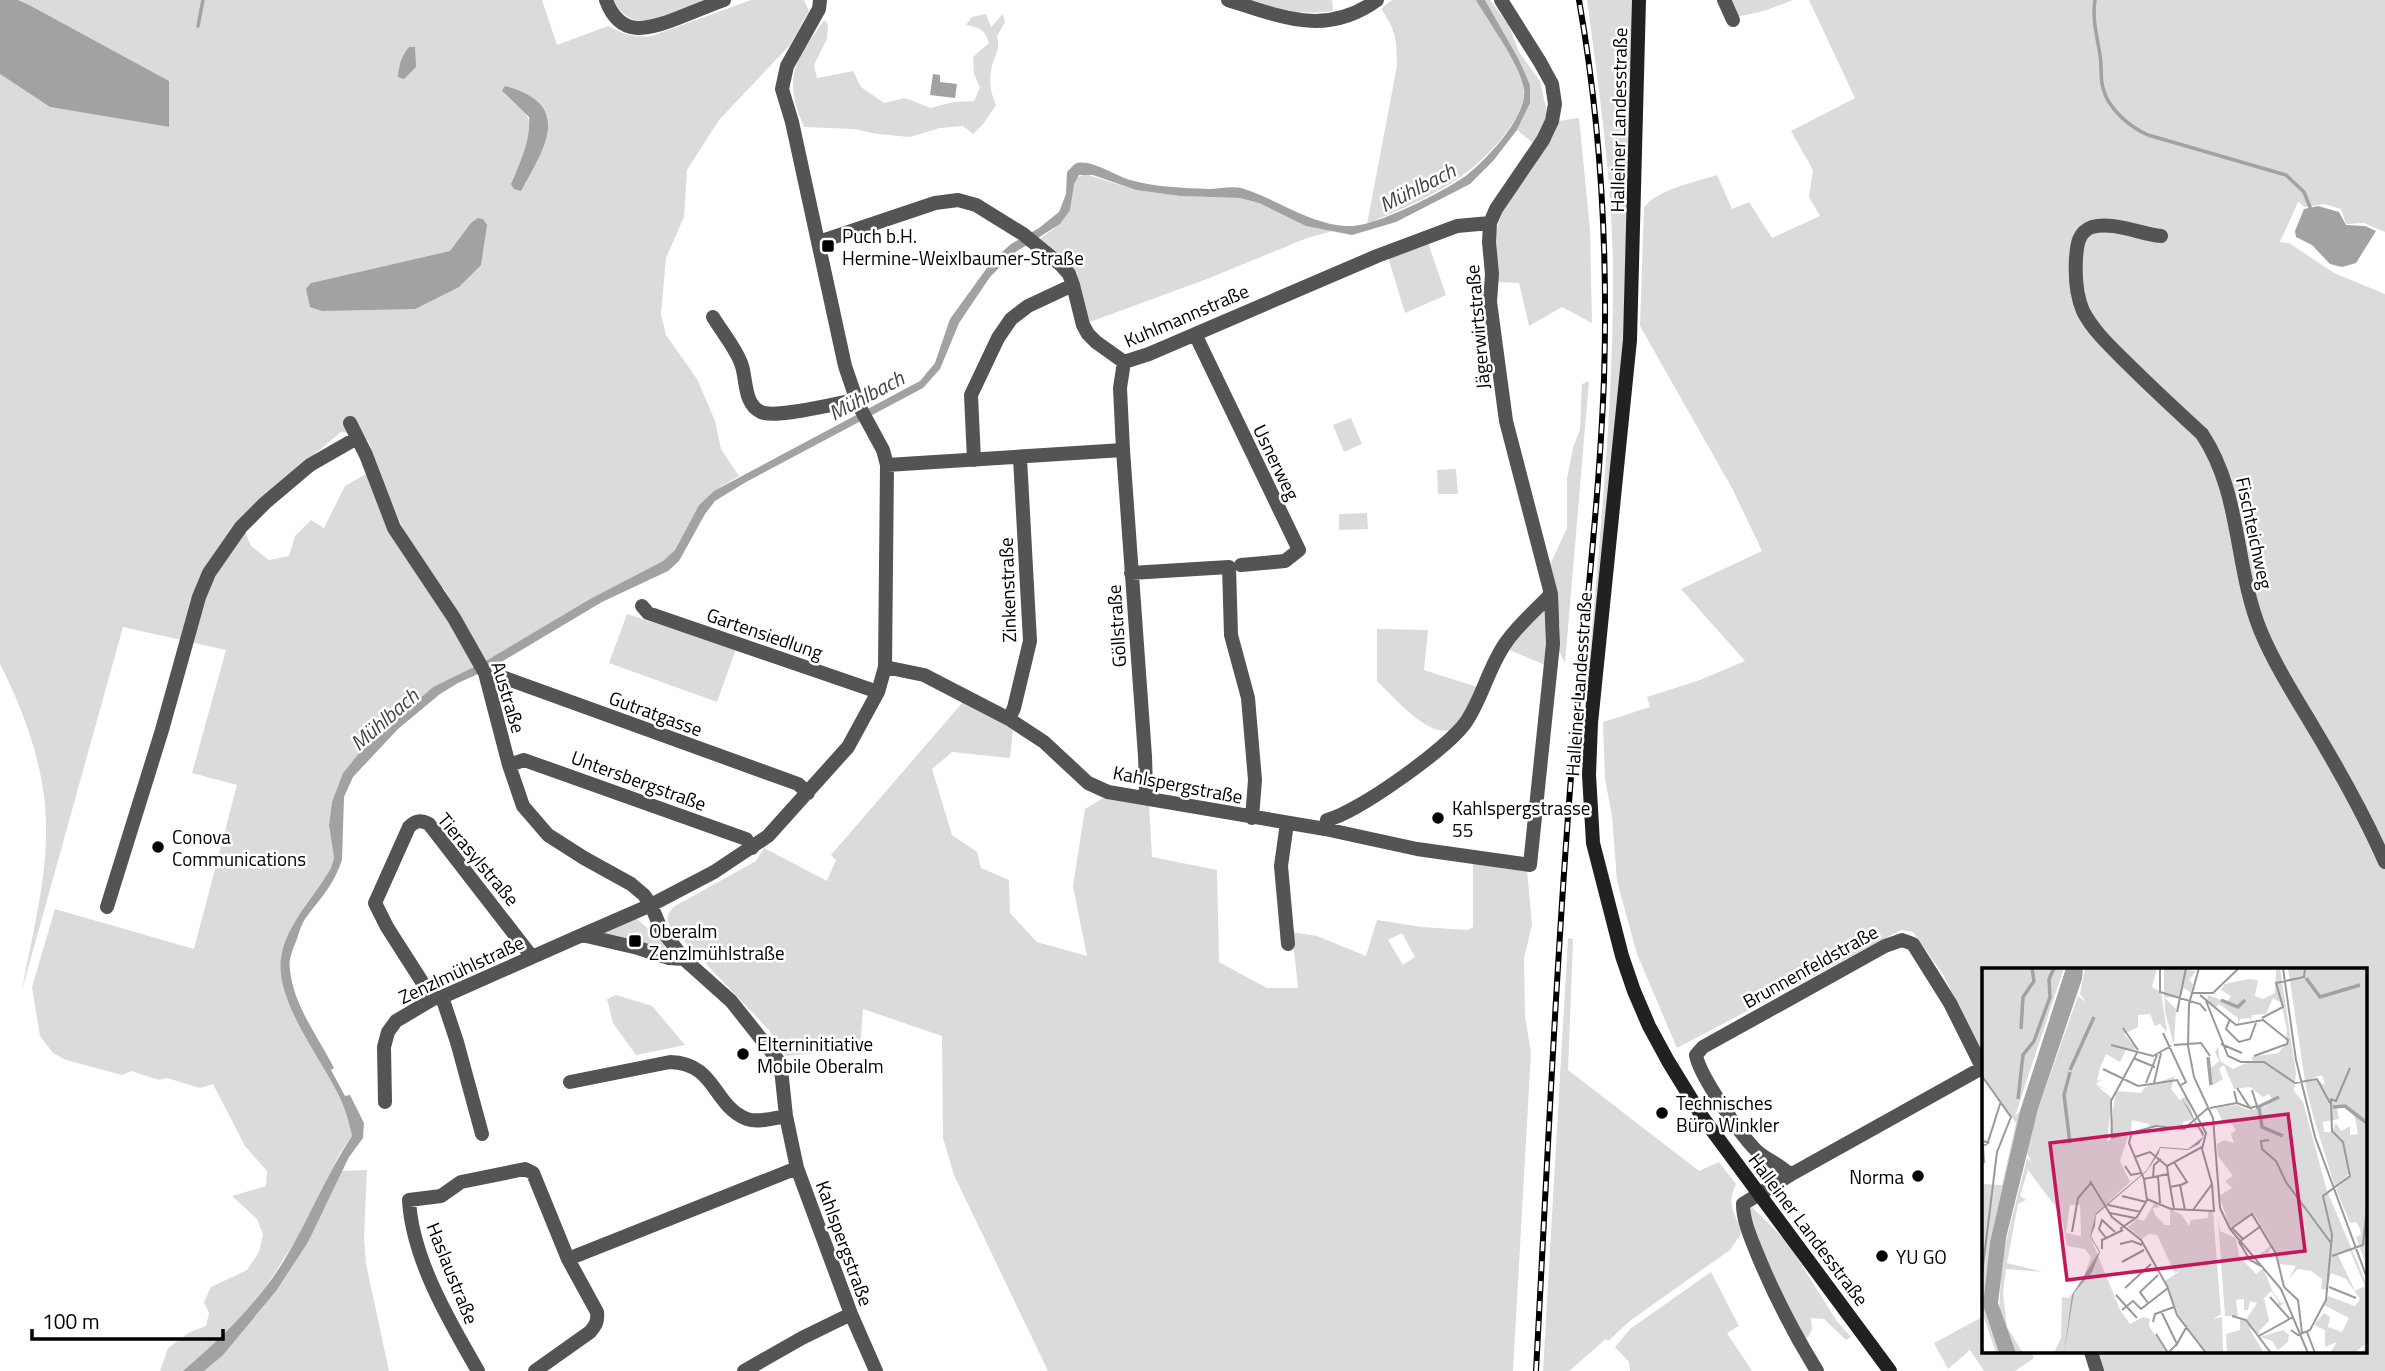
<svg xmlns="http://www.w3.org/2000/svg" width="2385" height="1371" font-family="'Titillium Web',sans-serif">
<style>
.green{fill:#dbdbdb;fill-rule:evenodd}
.water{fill:#a2a2a2}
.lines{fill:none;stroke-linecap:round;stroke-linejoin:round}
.stream{stroke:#a2a2a2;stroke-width:3.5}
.street{stroke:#545454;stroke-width:14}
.secondary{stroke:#212121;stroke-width:14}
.rail-casing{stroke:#000;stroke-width:6}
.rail{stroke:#fff;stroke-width:3.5;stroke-dasharray:10;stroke-linecap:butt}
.poi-dot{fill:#000;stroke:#fff;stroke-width:2.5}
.labels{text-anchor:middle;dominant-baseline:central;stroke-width:5;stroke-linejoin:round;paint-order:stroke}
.street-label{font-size:19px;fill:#000;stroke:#fff}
.poi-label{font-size:19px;fill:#000;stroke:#fff;text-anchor:start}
.water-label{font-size:21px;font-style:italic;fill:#434343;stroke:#fff}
.inset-river{fill:none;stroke:#a2a2a2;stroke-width:3.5}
.inset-road{fill:none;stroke:#999;stroke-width:2}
.view{fill:#c2185b;fill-opacity:0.15;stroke:#c2185b;stroke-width:3.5}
.inset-edge{fill:none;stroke:#000;stroke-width:3.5}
</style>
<rect width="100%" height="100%" fill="#fff"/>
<path class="green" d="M18 0H542L557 45 608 26C622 34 636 38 652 36L751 0H804L809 11 790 45 719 120 687 170 684 217 666 258 661 314 666 335 697 379 715 421 721 449 739 476 714 491 699 505 675 550 663 561 590 599 484 662 444 588 438 587 403 529 377 469 369 442 362 435 341 432 293 472 242 524 251 546 269 560 289 556 295 536 311 520 324 528 345 486 366 474 377 502 476 666 433 687 365 746 343 773 332 802 329 825 334 858 331 868C315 896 290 920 282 952 272 992 324 1063 341 1100 346 1111 349 1123 352 1136L340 1153 298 1237 267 1285 255 1317C293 1270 316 1225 342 1171L367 1170 364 1238 366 1264 389 1371H160L168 1348 190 1332 206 1326 209 1313 204 1302 211 1287 247 1270 259 1252 263 1234 257 1219 232 1196 266 1186 267 1171 245 1146 213 1084 200 1088 167 1078 159 1080 131 1071 122 1075 66 1060 53 1053 40 1036 32 987 55 909 194 949 237 785 192 773 226 650 123 627 22 990C31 940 45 888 46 837 48 777 27 717 0 664V74L50 107 169 127 168 81ZM502 91 548 117 511 184C517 168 538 129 526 115 519 106 509 100 502 91ZM451 251 310 307 311 283Z
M614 0H705C678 11 630 40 614 0Z
M1250 0H1332L1333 11C1304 16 1277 9 1250 0Z
M1392 0H1476C1489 22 1521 66 1524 90 1525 107 1514 122 1505 134 1467 183 1422 200 1367 224L1397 66C1397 42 1396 29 1381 9Z
M1485 0H1490L1509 26 1519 52 1540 81 1547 112 1541 134 1533 143 1517 130 1530 103 1518 58Z
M1587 0H1633L1623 353 1583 734C1595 579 1614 425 1613 269 1612 179 1599 89 1587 0Z
M1728 0H1793L1764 11 1736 17Z
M1809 0H2385V232L2364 223 2346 224 2341 209 2324 204 2305 207 2298 202 2280 242 2289 243 2334 273 2385 294V854C2363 805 2336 759 2309 713 2292 682 2273 652 2259 619 2236 563 2246 492 2211 440 2173 386 2087 351 2079 279 2077 261 2079 248 2089 233L2106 229 2160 243V230L2109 222 2088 224 2072 241 2069 280 2073 289 2075 309 2104 345 2142 385 2198 434 2209 449 2222 477 2227 498 2247 605 2262 648 2269 655 2359 814 2385 868V1371H2100L2095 1352H2366V970H1984V1058L1944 976 1913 932 1901 930 1677 1048 1637 954 1617 881 1612 816 1605 779 1603 722 1650 707 1647 697 1700 680 1745 661 1681 589 1762 551 1733 490 1640 326 1644 208C1655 190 1696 182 1717 175L1732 209 1749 202 1772 238 1820 216 1809 197 1813 170 1791 131 1855 98Z
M986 14 991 27 1003 14 1005 22 997 36C1001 52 993 56 991 70 989 83 991 94 996 105L984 123 973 134 963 126 940 128 910 137 877 134 854 129 804 127C800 117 795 106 794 95 788 66 809 43 824 20L828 24 827 39 814 65 817 78 853 71 861 87 884 103 905 98 931 108 953 102 974 101 980 88 974 74 973 57 989 43C985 29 979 28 966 25L972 17Z
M1579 118 1590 229 1592 323 1562 307 1529 326 1519 283 1497 282 1496 232 1505 201 1552 138 1559 121Z
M1085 174 1136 190 1180 196 1240 198 1259 203 1306 226 1333 231 1307 238 1207 279 1087 323 1077 273 1069 262 1040 239C1076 214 1064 215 1076 178Z
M1428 243 1446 295 1405 313 1388 257Z
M1589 381 1565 663 1559 651 1560 624 1549 623 1545 665 1505 648 1545 593 1550 565 1567 528V479L1573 448 1580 429 1582 384Z
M1351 418 1362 444 1344 452 1333 425Z
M1456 469 1458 494H1438L1437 470Z
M1367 513 1368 529 1339 530V514Z
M627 614 736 649 717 702 609 663Z
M1377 629 1428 630 1424 670 1480 688C1473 699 1466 716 1457 726 1435 747 1392 695 1377 681Z
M963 702 1013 729 1010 758 952 752 932 769 952 835 977 852 981 868 1009 880 1010 913 1037 942 1087 956 1073 886 1085 809 1107 796 1149 804 1152 857 1217 870 1219 962 1267 988H1298L1292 932 1317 936 1366 956 1377 920 1422 927 1468 930 1473 927V863L1527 869 1532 925 1524 958 1525 1017 1531 1052 1513 1371H1048L954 1175 943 1138 942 1036 863 1009 860 1049 786 1056 769 1030 669 925C666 916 668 913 675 906L756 861 764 848 827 881 836 860 831 855ZM1402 933 1415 957 1403 965 1388 940Z
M636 918 663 942 665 947 663 950 605 935 602 932Z
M1568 938 1573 939 1568 1070 1699 1171 1719 1162 1736 1184C1725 1209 1737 1212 1741 1234L1730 1250 1631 1320 1608 1341 1606 1339 1569 1371H1543Z
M616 995 652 1006 685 1045 636 1055 613 1023 607 999Z
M1752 1207 1788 1243 1836 1320 1851 1337 1846 1340 1824 1319 1811 1318 1812 1330 1807 1338 1803 1337 1767 1265 1749 1211Z
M1711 1272 1739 1326 1727 1333 1752 1371H1630L1629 1362 1615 1347 1630 1329Z
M1984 1316V1352H2031L2034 1358 2015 1371H1984L1970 1350 1948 1369 1934 1343Z"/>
<path class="water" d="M0 0H18L29 5 169 81V127L50 107 0 74Z
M1476 0H1485L1518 58 1530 85V103L1517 130 1493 161 1470 184 1396 222 1352 235 1306 226 1259 203 1240 198 1180 196 1136 190 1093 175H1079L1074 184 1070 210 1060 224 1014 253 990 277 959 323 940 369 923 388 746 482 715 501 705 514 679 561 668 571 602 602 493 667 458 683 440 694 398 729 353 777 344 797 342 860C332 888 321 897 305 919 301 925 299 932 297 939 293 949 288 959 290 970 294 1007 318 1036 334 1068L331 1070 345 1096 350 1095 364 1123 363 1138 349 1157 308 1242 276 1291 223 1355 204 1371H183C221 1339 259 1302 285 1259 309 1219 326 1175 352 1136 349 1123 346 1111 341 1100 322 1058 271 998 282 952 290 920 315 896 331 868L334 858 329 825 332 802 343 773 365 746 433 687 484 662 590 599 663 561 675 550 699 505 714 491 920 381 935 363 950 319 992 261 1011 244 1039 228 1059 212 1066 194 1067 172C1070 169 1072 166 1075 164 1088 157 1116 176 1130 180 1154 187 1184 188 1209 189 1219 189 1231 186 1241 188 1278 199 1311 226 1351 226 1377 226 1445 191 1467 175 1487 159 1528 116 1524 89 1520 64 1489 23 1476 0Z
M409 47H415L416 67 404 79 398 77C399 65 401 57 409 47Z
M933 74 940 75V82L957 84 955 98 930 95Z
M505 86C574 105 545 147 521 191L514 189 511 184C520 162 531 141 529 117L502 91Z
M2318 206 2339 212 2346 225 2365 226 2376 231 2356 263 2342 267 2330 264 2312 245 2296 237 2295 231 2304 209Z
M478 218 483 219 487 225 481 265 459 287 415 309 322 311 310 307 306 289 311 283 450 251 471 223Z"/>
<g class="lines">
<path class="stream" d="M2095 0C2092 19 2097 36 2100 55 2102 66 2100 78 2103 88 2108 109 2130 127 2148 135L2286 175 2304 192 2310 207
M198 26 203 0"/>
<path class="street" d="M606 0C620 38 647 30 678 18 693 12 708 6 724 0
M1228 0C1282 17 1326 37 1377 0
M1724 0 1733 20
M2161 236C2140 234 2113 221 2092 227 2078 232 2077 245 2076 258 2075 275 2076 295 2083 311 2093 331 2112 348 2128 364 2152 388 2177 411 2202 434 2242 494 2234 567 2261 632 2275 665 2294 695 2312 725 2339 770 2364 814 2385 862
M819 242 935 203 958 200 976 205 1023 234 1061 265 1069 274 1073 285 1083 325 1088 334 1096 342 1124 362
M713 317C722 332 735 347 741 363 747 378 743 404 761 412 776 419 837 403 856 400
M1195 334 1299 550 1285 561 1241 565
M350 423 366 455 394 528 454 618 485 673 509 765 523 806 548 835 584 858 631 884 644 895 651 905 661 929 684 959 731 1001 778 1060 781 1069 786 1116 797 1168 851 1314 876 1371
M1123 450 1145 756 1146 789 1144 798
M974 460 971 395 998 338 1011 319 1028 306 1073 285
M887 465 1123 450 1120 388 1124 362 1149 354 1377 256 1457 226 1490 223
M1131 573 1229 567 1231 635 1248 698 1255 780 1252 818
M642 606 648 613 878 692
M885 667 924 675 1009 719 1044 742 1088 783 1108 792 1325 829 1417 849 1530 865 1553 644 1551 594 1506 421 1490 302 1492 274 1489 242 1490 223 1496 209 1543 140 1552 121 1555 104 1552 84 1540 62 1501 0
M488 681 505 678 798 784 808 793
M1009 719 1014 708 1030 641 1020 458
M509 765 524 760 746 839 752 848
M1287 823 1281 866 1288 944
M1325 829 1327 820C1357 813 1448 748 1466 722 1483 697 1489 665 1507 641 1519 624 1537 609 1551 594
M107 907 162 730 199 597 209 573 241 527 265 503 310 465 357 438
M582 935 651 905 714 872 768 836 848 747 878 692 885 667 887 465 883 450 858 404 845 366 792 122 782 89 787 66 819 9 820 0
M442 997 457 1042 482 1134
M433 999 387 927 375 903 409 827C416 820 421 820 429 824L532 957
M570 1082 670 1062C716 1063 713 1106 747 1119 758 1123 774 1118 786 1116
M385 1102 384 1047 388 1032 396 1021 433 999 442 997 582 935 638 948 669 958 684 959
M1790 1175C1781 1165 1769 1161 1759 1153 1743 1139 1699 1075 1696 1055L1703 1047 1885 946 1902 940 1913 944 1950 1003 1984 1071
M568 1259 797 1168
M2091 1352 2097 1371
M478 1371C449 1321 412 1258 409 1200L441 1196 461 1182 525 1169 533 1173 568 1259 597 1312C598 1321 596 1325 590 1332L535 1371
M744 1371 802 1338 851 1314
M1817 1371C1793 1332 1773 1293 1756 1251 1750 1236 1743 1220 1743 1204L1790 1175 1982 1068"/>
<path class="secondary" d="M1639 0 1630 340 1591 723 1589 775 1593 843 1622 956 1634 991 1649 1026 1668 1061 1703 1118 1890 1371"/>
<defs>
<path id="rail" d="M1536 1371C1547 1169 1556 966 1572 764 1583 636 1599 507 1604 379 1608 252 1601 125 1579 0"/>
</defs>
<use href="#rail" class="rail-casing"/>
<use href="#rail" class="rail"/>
</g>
<g class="poi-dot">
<rect x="821" y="239" width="14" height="14" rx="3.5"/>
<circle cx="1438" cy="818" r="7"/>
<circle cx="158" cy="847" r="7"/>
<rect x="628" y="934" width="14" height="14" rx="3.5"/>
<circle cx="743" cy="1054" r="7"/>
<circle cx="1662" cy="1113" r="7"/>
<circle cx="1918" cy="1176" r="7"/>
<circle cx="1882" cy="1256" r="7"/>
</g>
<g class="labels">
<g class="street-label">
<text transform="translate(1618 120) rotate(-89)">Halleiner Landesstraße</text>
<text transform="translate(1186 315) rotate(-23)">Kuhlmannstraße</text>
<text transform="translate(1477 327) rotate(-95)">Jägerwirtstraße</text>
<text transform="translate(1277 462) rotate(64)">Usnerweg</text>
<text transform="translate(2255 533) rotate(78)">Fischteichweg</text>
<text transform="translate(1007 590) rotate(-92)">Zinkenstraße</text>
<text transform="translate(1116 626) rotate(-94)">Göllstraße</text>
<text transform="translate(765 633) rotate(19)">Gartensiedlung</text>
<text transform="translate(1578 684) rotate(-86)">Halleiner Landesstraße</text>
<text transform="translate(509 697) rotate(73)">Austraße</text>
<text transform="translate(656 713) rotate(20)">Gutratgasse</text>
<text transform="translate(639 780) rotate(20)">Untersbergstraße</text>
<text transform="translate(1178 784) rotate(11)">Kahlspergstraße</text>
<text transform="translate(479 859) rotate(50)">Tierasylstraße</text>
<text transform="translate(1810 966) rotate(-29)">Brunnenfeldstraße</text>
<text transform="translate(461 969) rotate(-25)">Zenzlmühlstraße</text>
<text transform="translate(1809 1229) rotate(53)">Halleiner Landesstraße</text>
<text transform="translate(845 1243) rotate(70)">Kahlspergstraße</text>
<text transform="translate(453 1273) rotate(68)">Haslaustraße</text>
</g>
<g class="poi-label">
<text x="842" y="235">Puch b.H.<tspan x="842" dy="22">Hermine-Weixlbaumer-Straße</tspan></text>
<text x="1452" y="807">Kahlspergstrasse<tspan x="1452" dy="22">55</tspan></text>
<text x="172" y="836">Conova<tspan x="172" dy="22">Communications</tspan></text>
<text x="649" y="930">Oberalm<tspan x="649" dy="22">Zenzlmühlstraße</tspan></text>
<text x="757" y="1043">Elterninitiative<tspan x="757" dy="22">Mobile Oberalm</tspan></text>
<text x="1676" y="1102">Technisches<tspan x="1676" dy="22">Büro Winkler</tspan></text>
<text x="1904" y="1176" text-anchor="end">Norma</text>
<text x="1896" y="1256">YU GO</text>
</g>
<g class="water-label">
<text transform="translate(1417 187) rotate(-27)">Mühlbach</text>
<text transform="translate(866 395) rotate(-28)">Mühlbach</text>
<text transform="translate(384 719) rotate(-41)">Mühlbach</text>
</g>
</g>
<g transform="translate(1982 968)">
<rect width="385" height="385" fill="#fff"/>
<path d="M0 0H82L33 148 38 143 8 274 1 337 17 385H10L13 382 0 344V216L20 217 34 155 0 106ZM103 0H175L170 19 179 24 185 64 178 56 173 58 168 46 156 47V59L142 66 155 81 144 82 138 94 124 86 118 100 115 113 120 111 114 116 130 125 114 117 130 130 125 173 147 165 138 193 148 214 114 245 108 268 138 342 148 356 161 349 168 351 167 358 185 385H72L79 370 80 329 87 330 101 311 109 289 103 281 85 278 79 246 46 202 38 228 44 232 36 236 25 295 61 304 24 301 21 325 25 359 41 385H34L17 344 20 289 45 190 49 193 45 185 56 141 96 28 104 34 98 26ZM88 237H98L99 268 84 265ZM182 0 214 3 207 12 211 16 209 25 202 20 196 30 182 29 194 41 192 77 183 44 182 24ZM298 0 314 105 312 123 321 134 345 223 385 317V385H380L383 377 372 385H348L355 374 343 379V362L332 357 342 345 348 349 346 359 360 364 367 350 342 337 346 328 373 338 378 331 364 311 349 305 345 322 339 321 340 311 329 303 316 301 307 310 314 298 297 296 290 278 284 289 278 286 290 277 274 249 271 245 248 259 237 228 250 220 243 213 251 208 236 188 235 176 242 172 252 175 249 166 254 162 248 153 242 156 234 140 255 137 267 142 283 139 290 131 287 126 281 129 268 119 252 121 242 97 237 101 241 111 231 117 229 100 237 93 233 84 236 79 238 93 251 101 271 92 269 89 296 85 304 76 305 62 299 35 291 30 284 46 270 47 268 54V50L258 51 256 57V50L237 36 234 39 225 34 226 27 245 34 249 28 239 22 243 16 266 11 276 12 273 28 281 31 293 25 294 1ZM368 283 383 318 373 323 355 285ZM306 0H385V299L374 269 379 267 378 261 374 254 368 255 354 221 368 208 362 189 367 206 353 219 330 144 323 114 335 112 343 117 340 107 323 113ZM355 140H364L373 149 376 166 368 167V158L359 163 354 155 350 164H342L341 154 357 151ZM193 108 189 121 198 132 204 128 212 151 201 154V160L174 157 167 161V156L150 152 149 163 134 169 128 163 134 123 159 125 163 119ZM173 234 178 239 171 240 173 247 183 257H188V241L200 247 207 258 209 252 226 250V243H231L239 346 231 351 240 349 241 385H225L198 351 183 313 198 303 193 305 175 267 167 266 160 271 146 259 155 251 162 253ZM236 250 238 263 254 270 257 288 274 306 281 300 291 324 299 335 304 334 297 339 303 345 294 337 297 334 289 323 282 330 287 353 277 363 278 367 267 360 281 383 245 385 244 366 258 362V350L264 352 275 335 268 333 266 342H262V331L254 332 256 348H243ZM301 362 307 367 306 374 296 382 290 373 278 369Z" fill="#dbdbdb" fill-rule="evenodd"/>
<path d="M84 0H101L100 11 56 141 24 270 16 335 34 385H17L1 337 8 274 38 143ZM199 129 209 144 212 151 222 165 221 170 217 176 206 182 178 180 177 185 165 203 114 247 113 258 109 268 118 284 110 304 92 325 82 385 90 327 117 284 108 268 114 245 165 202 178 179 206 181 221 169Z" fill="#a2a2a2"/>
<path class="inset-river" d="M324 10 338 29 378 17M239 32 256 39 263 32M39 61 41 29 52 13 50 0M226 89 229 117M88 102 112 49M88 104 82 127 88 175M36 131 41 87 52 73 68 29 67 11 72 0M351 139 363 138 385 155M274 140 297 129M277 140 280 159 301 168"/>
<path class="inset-road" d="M178 0V24L218 36 224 43M217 0 207 36 206 78 212 109 231 150 238 240 248 261 299 321 326 385M301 0 314 92 333 169 385 310M210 25H231L257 0M218 27 254 57 281 52 306 72 305 76 272 88M224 33 246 88 259 94H282L313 115 335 111 348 135M195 44 204 0M280 50 301 39 294 15 322 9 323 0M248 51 244 61 257 74 268 71 275 52M141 60 156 82M181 65 204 114 199 117M239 76 260 85M129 77 171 88 189 78M192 77 219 75 228 88M156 83 129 133 130 170 174 158 202 161 226 140M151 90 173 99M121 101 156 118 195 112 224 165 220 181 230 216 232 243 189 241 165 231M0 108 29 149 15 184 0 306M164 115 175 87M172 115 179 85M348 131 354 133 368 100M255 135 268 140 255 120M228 140 255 135 252 123M268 140 275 138 270 122M287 172 279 173 280 181 294 193 304 214 349 275M2 173 6 175 1 178 2 195M6 174 19 133M153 189 168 184 185 198M192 194 205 214 199 217M143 198 149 207 159 205M186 206 192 241M176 208 178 235M171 209 172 197 179 191M162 211 186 206 185 198 220 179M108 213 130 249 159 272 185 318 195 347 224 385M188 219 198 217 203 242M140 228 164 234M126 237 159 244M211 242 230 216M128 245 153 250M279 258 257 274 268 292 279 298M138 261 155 249 165 232 162 211 147 175 150 163M90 264 96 230 109 215M124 270 117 261 120 252 133 264M261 271 250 260 270 246 294 286 302 319M138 276 150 273 160 277M120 281V272L141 262M350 288 381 277 385 238M140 294 162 282M302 319 316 332 320 365M347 319 374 330M143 320 169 296M134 327 155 350M288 329 307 350M166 335 158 324 176 307M140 342 151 333 159 341 186 320M179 343 195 376 205 358M250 348 264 352 289 385M171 354 173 346 192 339M309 362 316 367 328 362 344 332 350 267 341 228 368 208 361 174 350 163 349 132M325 364 333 385M174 366 186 385 195 376M277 368 311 349"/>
<path class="view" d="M306 146 323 283 85 312 68 175Z"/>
<rect width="385" height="385" class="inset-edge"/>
</g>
<path d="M32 1329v10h191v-10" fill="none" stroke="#000000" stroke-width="3.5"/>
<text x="42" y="1329" font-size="21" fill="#000000" stroke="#ffffff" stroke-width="5" paint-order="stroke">100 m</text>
</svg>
